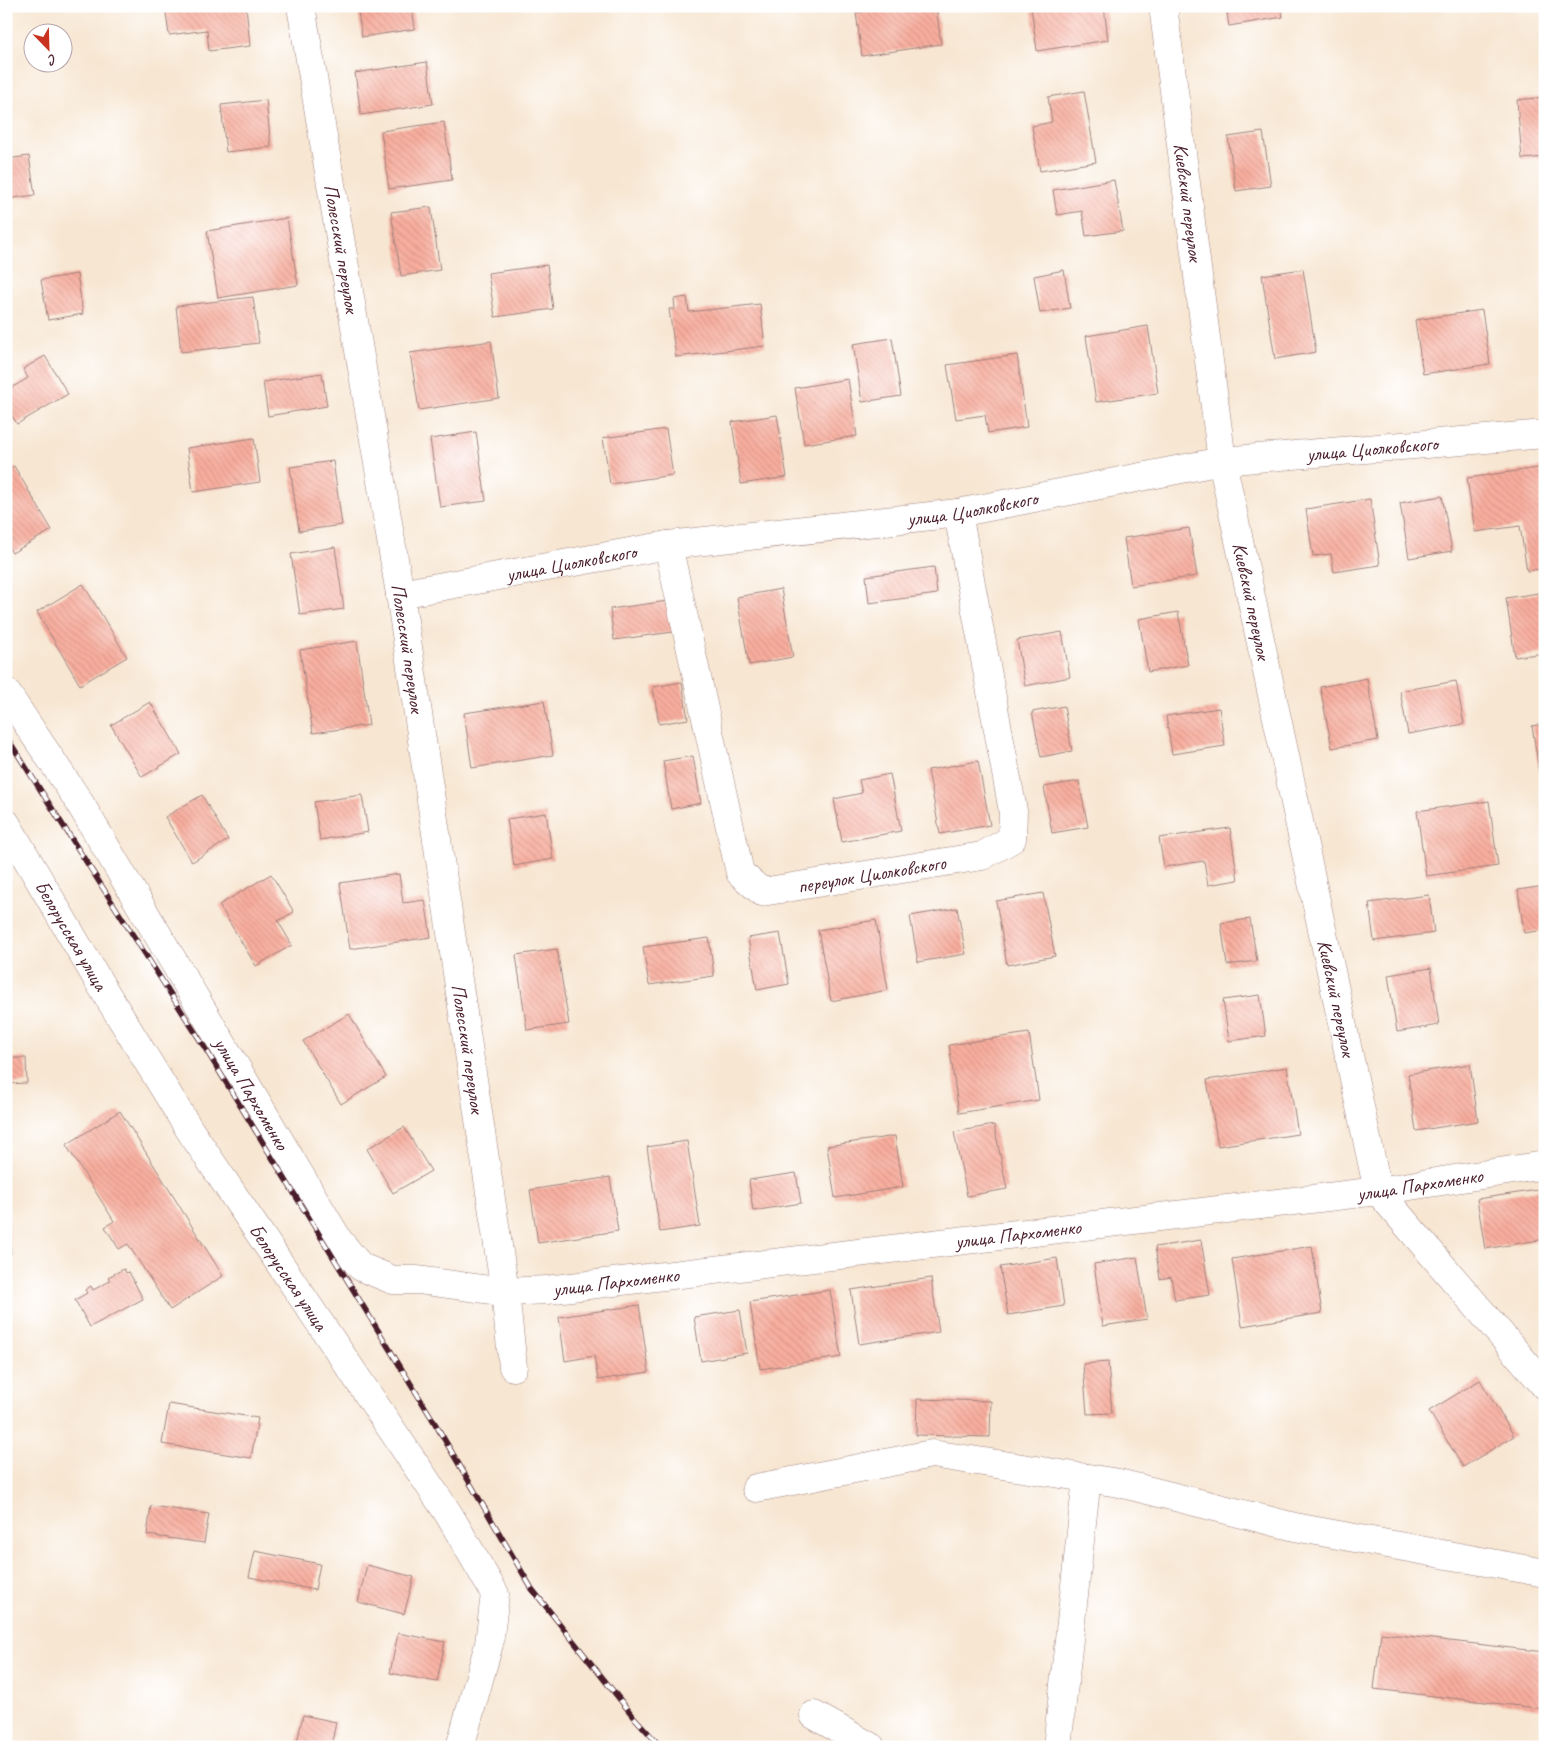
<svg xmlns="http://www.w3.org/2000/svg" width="1551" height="1753" font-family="Caveat,sans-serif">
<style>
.building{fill:url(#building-back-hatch)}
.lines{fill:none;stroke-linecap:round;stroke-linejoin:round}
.minor-casing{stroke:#a0827e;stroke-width:29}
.minor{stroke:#fff;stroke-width:28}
.rail-casing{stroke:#4a1f2b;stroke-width:5.5}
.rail{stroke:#fff;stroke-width:4;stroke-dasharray:11;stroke-linecap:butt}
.labels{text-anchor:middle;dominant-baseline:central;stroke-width:4;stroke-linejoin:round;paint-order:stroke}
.street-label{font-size:20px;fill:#4a1f2b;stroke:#fff}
</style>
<defs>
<pattern id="building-back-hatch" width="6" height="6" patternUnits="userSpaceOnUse" patternTransform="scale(1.25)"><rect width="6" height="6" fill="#f8ae9e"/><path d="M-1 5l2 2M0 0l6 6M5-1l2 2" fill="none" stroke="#d69588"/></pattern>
</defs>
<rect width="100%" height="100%" fill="#fff"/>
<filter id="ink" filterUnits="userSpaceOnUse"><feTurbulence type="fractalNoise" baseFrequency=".02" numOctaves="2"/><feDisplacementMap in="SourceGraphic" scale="10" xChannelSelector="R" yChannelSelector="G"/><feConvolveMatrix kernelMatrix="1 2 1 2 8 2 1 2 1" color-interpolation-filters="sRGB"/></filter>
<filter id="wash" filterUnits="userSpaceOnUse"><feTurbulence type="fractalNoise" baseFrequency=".0096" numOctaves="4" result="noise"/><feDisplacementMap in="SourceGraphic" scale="20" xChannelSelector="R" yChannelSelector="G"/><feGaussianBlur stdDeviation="1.12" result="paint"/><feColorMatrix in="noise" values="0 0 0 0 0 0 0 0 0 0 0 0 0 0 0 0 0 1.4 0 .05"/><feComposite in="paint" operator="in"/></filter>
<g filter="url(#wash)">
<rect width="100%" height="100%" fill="#f7e6d2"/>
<g id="blocks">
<path class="building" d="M165 6H246L250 46 209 51 207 30 169 35Z
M357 6H412L415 29 362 37Z
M894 6H936L941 44 862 56 856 13Z
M1031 6H1104L1108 40 1037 51Z
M1226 6H1281L1283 17 1229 26Z
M427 62 433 104 361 115 355 73Z
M1084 91 1096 162 1040 171 1032 126 1052 122 1048 97Z
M1545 97V157L1522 159 1517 100Z
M266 100 271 147 226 152 221 105Z
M444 122 452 180 389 189 381 131Z
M1263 132 1271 186 1236 191 1228 137Z
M29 156 35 195 6 199V159Z
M1114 180 1123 231 1086 236 1082 211 1057 215 1053 190Z
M431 207 440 270 401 276 391 212Z
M287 218 298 285 218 298 207 231Z
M547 265 553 309 495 317 488 273Z
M1303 269 1316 352 1275 359 1262 275Z
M1064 270 1070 308 1040 313 1034 276Z
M77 274 83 314 48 320 41 280Z
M253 297 259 343 181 352 176 306Z
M687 297 689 312 760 304 765 346 676 357 669 309H675L674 299Z
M1482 310 1490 364 1423 374 1415 320Z
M1148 326 1158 393 1096 402 1086 336Z
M892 338 901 396 862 402 853 344Z
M491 341 499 398 419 410 410 353Z
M1017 355 1027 427 988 433 985 415 956 419 947 365Z
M45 356 68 394 17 424 6 406V391L28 378 23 369Z
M322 373 327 406 268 416 263 382Z
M848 379 857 436 804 444 795 388Z
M777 415 787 477 741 484 732 422Z
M666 429 673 475 610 484 603 438Z
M476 432 486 501 440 507 430 439Z
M254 438 260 482 193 492 187 448Z
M333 461 342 525 299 531 290 467Z
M14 466 52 530 12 553 6 543V470Z
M1545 467V568L1527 571 1520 526 1475 532 1467 478Z
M1442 496 1452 551 1409 558 1400 503Z
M1370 499 1380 565 1334 572 1331 554 1313 556 1306 509Z
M1189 528 1197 576 1131 586 1124 538Z
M335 547 344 609 300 615 291 554Z
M934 567 937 594 869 603 866 576Z
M83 584 127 657 80 685 37 612Z
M781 589 793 657 749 665 737 597Z
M1545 592V653L1515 657 1506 598Z
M668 601 673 632 614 640 610 609Z
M1178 612 1188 665 1148 672 1139 619Z
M1062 632 1070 677 1025 686 1017 640Z
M357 641 369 725 313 733 300 650Z
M1367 678 1378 740 1332 748 1320 687Z
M1456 681 1464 724 1408 734 1400 691Z
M682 682 688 719 659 724 653 687Z
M544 701 553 755 472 768 464 713Z
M150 702 181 754 142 777 111 725Z
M1064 706 1072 751 1041 757 1032 712Z
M1219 708 1225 746 1172 754 1166 716Z
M1545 724V775L1540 776 1532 726Z
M693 756 701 803 671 809 663 761Z
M978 761 990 825 940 834 928 770Z
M890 774 901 831 842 842 834 799 862 793 859 780Z
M1079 781 1088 827 1052 833 1044 787Z
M202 795 228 840 192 862 165 817Z
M362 795 368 832 320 840 314 802Z
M1489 801 1498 866 1426 876 1417 811Z
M546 813 553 859 514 866 507 819Z
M1230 828 1238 880 1208 885 1204 861 1164 867 1159 838Z
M271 874 294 912 278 921 292 945 256 966 219 905Z
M399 874 403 903 425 900 431 937 350 949 340 883Z
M1545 886V930L1524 933 1518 890Z
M1043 893 1055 956 1007 965 996 901Z
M1429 895 1434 933 1374 941 1369 903Z
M957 908 966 954 918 962 910 916Z
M1250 919 1257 961 1227 965 1221 923Z
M876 920 888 990 831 1001 818 930Z
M780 933 789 984 757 990 748 938Z
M709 938 714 976 649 985 643 947Z
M557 949 569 1024 527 1030 516 955Z
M1431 968 1439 1025 1397 1032 1388 975Z
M1260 995 1266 1036 1229 1041 1223 1000Z
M349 1014 386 1077 341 1104 303 1041Z
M1029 1033 1039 1100 959 1113 949 1045Z
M6 1058H26L27 1083 6 1084Z
M1470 1064 1478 1121 1416 1131 1408 1074Z
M1287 1067 1298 1134 1218 1146 1207 1080Z
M120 1111 223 1276 170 1310 128 1244 119 1249 105 1227 114 1221 66 1145Z
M994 1125 1007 1189 967 1196 954 1132Z
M404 1127 431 1171 393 1193 367 1149Z
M895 1136 903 1187 835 1198 827 1146Z
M687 1141 700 1226 660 1232 647 1147Z
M796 1173 801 1203 753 1211 749 1180Z
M610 1177 618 1231 538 1243 530 1190Z
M1545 1189V1239L1485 1249 1477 1199Z
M6 1220H8L11 1254 6 1255Z
M1201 1240 1210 1295 1175 1300 1171 1277 1160 1279 1155 1247Z
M1312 1246 1322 1313 1242 1326 1232 1259Z
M1137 1257 1147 1319 1103 1326 1094 1264Z
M1057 1258 1064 1306 1008 1315 1000 1267Z
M124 1269 126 1273 129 1272 143 1299 90 1327 75 1300 87 1293 85 1290 91 1286 93 1290 110 1281 108 1277Z
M931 1278 939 1332 859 1344 851 1290Z
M830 1290 841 1357 760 1369 750 1302Z
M639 1305 649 1372 598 1380 594 1356 565 1361 559 1317Z
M740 1310 747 1353 701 1361 694 1317Z
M1108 1362 1112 1413 1087 1414 1083 1364Z
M1480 1380 1514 1436 1463 1467 1429 1411Z
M917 1399 991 1401 990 1437 916 1435Z
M169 1404 258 1418 251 1458 162 1444Z
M151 1506 209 1514 204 1543 147 1535Z
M255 1551 320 1564 315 1590 249 1577Z
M367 1565 414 1577 404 1614 358 1602Z
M398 1633 445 1642 437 1682 390 1673Z
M1381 1633 1545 1652V1709L1374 1689Z
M303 1715 336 1722 331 1747H296Z"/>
</g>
</g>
<g filter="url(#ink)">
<use href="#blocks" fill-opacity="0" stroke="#a0827e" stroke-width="1"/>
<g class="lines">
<defs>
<g id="minor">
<path id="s1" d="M301 6 400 594 505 1292 513 1367"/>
<path id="s2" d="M1163 6 1222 461 1378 1191 1545 1386"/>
<path id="s3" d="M668 545 740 873 762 892 982 856 1012 839 1013 811 958 513"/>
<path id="s4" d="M400 594 668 545 958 513 1222 461 1545 434"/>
<path id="s5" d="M6 692 78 800 339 1241 361 1267 393 1280H418L505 1292 546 1290 1378 1191 1545 1165"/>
<path id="s6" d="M6 823 99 982 189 1129 448 1513 495 1594 489 1644 460 1747"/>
<path d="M756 1488 932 1454 1119 1483 1295 1527 1545 1573"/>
<path d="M814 1715 871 1747"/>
<path d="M1057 1747 1087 1478"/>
</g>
</defs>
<use href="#minor" class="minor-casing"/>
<use href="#minor" class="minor"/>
<defs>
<path id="rail" d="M6 736 200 1040 433 1420 532 1589 633 1716 661 1747"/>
</defs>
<use href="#rail" class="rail-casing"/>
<use href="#rail" class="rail"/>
</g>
</g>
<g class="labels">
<g class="street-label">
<text stroke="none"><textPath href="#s2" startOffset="198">Киевский переулок</textPath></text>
<text stroke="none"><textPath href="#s1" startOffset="246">Полесский переулок</textPath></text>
<text stroke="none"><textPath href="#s4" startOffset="984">улица Циолковского</textPath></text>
<text stroke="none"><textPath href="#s4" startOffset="579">улица Циолковского</textPath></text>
<text stroke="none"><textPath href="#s4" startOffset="174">улица Циолковского</textPath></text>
<text stroke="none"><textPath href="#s2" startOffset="602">Киевский переулок</textPath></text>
<text stroke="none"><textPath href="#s1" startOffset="651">Полесский переулок</textPath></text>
<text stroke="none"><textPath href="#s3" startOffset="476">переулок Циолковского</textPath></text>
<text stroke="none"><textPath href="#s6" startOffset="130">Белорусская улица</textPath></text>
<text stroke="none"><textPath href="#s2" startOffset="1008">Киевский переулок</textPath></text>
<text stroke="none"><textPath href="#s1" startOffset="1056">Полесский переулок</textPath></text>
<text stroke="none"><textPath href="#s5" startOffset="471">улица Пархоменко</textPath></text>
<text stroke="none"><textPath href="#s5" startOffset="1745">улица Пархоменко</textPath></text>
<text stroke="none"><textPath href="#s5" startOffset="1340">улица Пархоменко</textPath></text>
<text stroke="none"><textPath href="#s6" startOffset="535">Белорусская улица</textPath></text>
<text stroke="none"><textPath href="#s5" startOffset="935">улица Пархоменко</textPath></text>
</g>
</g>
<rect width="1551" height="1753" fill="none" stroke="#fff" stroke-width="25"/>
<g transform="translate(48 48) rotate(157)"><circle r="24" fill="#ffffff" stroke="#b7a5aa"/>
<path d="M0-4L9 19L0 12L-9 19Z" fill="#c8321e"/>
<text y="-8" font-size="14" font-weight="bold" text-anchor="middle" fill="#4a1f2b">С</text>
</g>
</svg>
